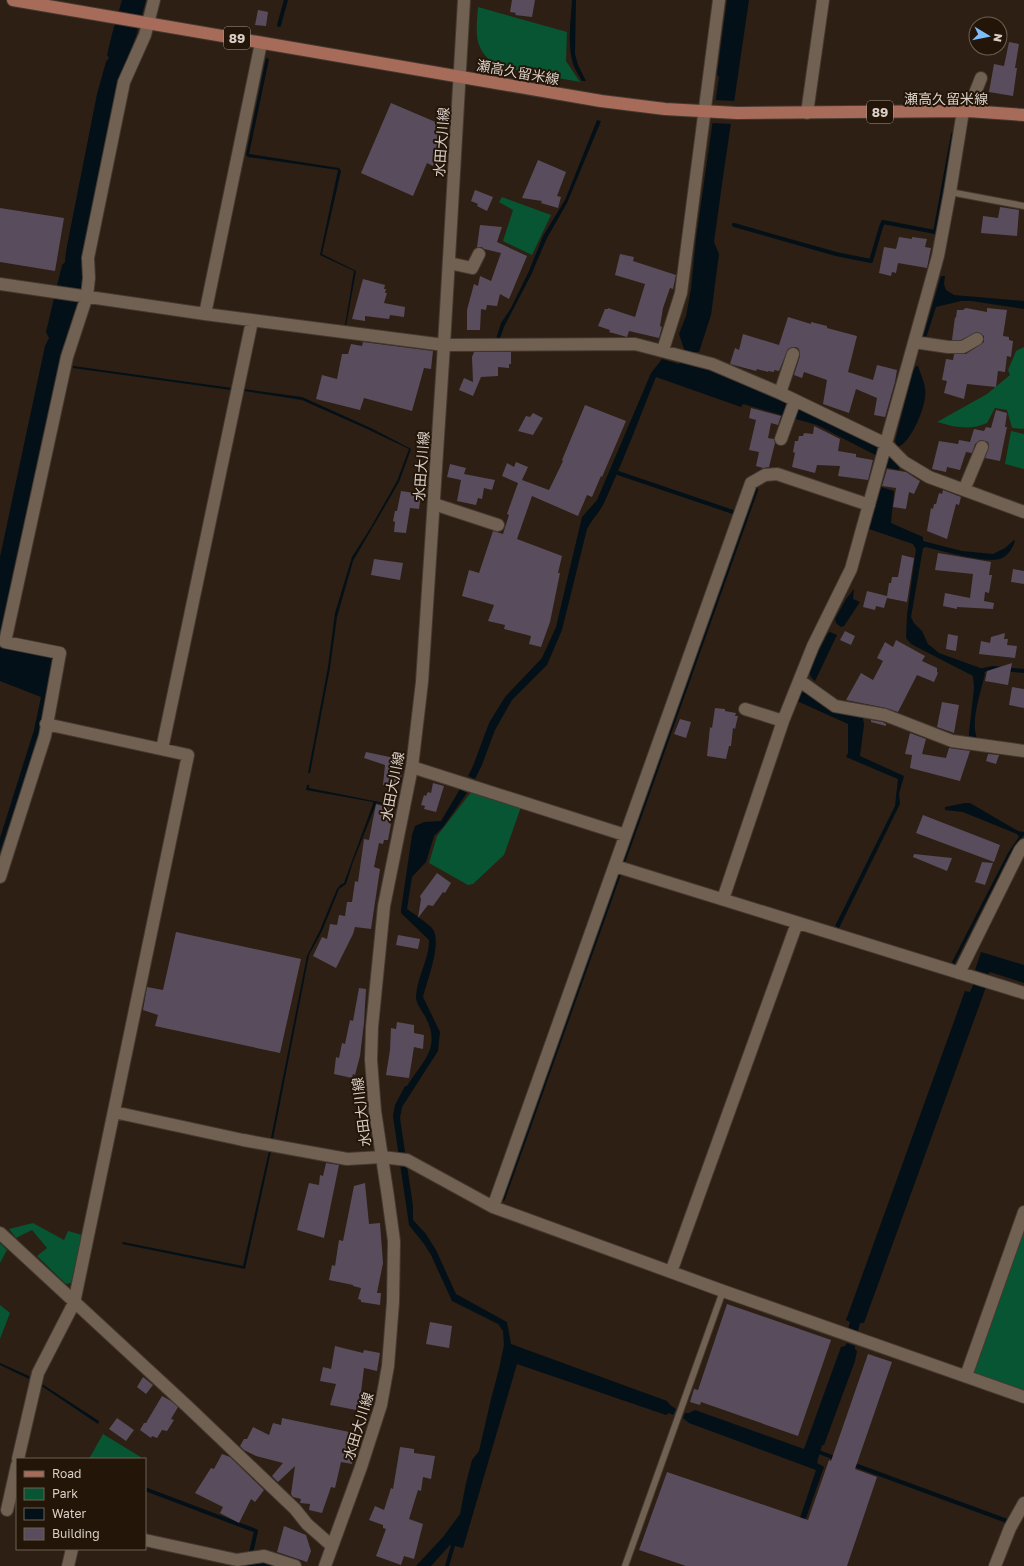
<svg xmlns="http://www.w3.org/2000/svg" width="1024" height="1566" font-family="'Golos Text','Noto Sans JP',sans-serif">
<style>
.green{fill:#075533}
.water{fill:#041017}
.pier{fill:#2d1f13}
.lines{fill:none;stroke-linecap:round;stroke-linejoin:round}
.stream{stroke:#041017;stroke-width:4}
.building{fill:#594d5d}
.lane-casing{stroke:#443931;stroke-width:8}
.street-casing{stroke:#443931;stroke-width:14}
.secondary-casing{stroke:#443931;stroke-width:14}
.primary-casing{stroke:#443931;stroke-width:14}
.lane{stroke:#716152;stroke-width:6}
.street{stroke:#716152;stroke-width:12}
.secondary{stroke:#716152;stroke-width:12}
.primary{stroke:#a76b5a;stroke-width:12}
.labels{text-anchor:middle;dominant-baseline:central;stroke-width:4;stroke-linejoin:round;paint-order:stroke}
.shield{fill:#231609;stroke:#a2988e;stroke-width:1}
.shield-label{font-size:13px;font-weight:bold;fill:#d9cfc7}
.street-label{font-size:14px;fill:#d9cfc7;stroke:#231609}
</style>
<rect width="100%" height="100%" fill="#2d1f13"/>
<path class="green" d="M478 7 567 32 566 61 580 82 498 67C473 49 476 35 478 7Z
M502 197 551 215 532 255 503 241 513 210 499 202Z
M1024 347V428L1023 429 1012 428 1007 410 995 408 987 423C970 431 954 427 937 422L987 394 1010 375 1008 370 1016 351Z
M1011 431 1024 434V469L1005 464Z
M472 791 521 807 504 855 473 884 468 885 429 863 437 836Z
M33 1223 64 1240 68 1231 82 1235 71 1283 66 1284 37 1256 47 1248 32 1230 16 1238 9 1229Z
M1024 1225V1392L971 1373Z
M0 1243 7 1250 0 1263Z
M0 1305 10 1313 0 1339Z
M103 1434 144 1459H89Z"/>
<path class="water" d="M122 0H146L136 36 120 78 80 302 62 350 0 646 52 656 55 662 39 735 0 852V838L34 730 41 697 0 681V557L45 346 49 338 46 332 62 265 65 262 66 251 97 94 106 62 109 58 107 55 112 34Z
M572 0H576L575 54 578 65 586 81H582C579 75 575 70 573 64 567 44 571 20 572 0Z
M727 0H749L722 184 714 242 719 254 711 315 699 352H693L692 366 710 370 808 412 874 445 900 464 899 470 885 467V460L817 425 743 404 741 407 656 377C639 419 623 462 604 503 600 512 592 519 587 529L562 630 547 665 512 700 495 730 482 765 475 779 468 776 473 766 489 723 505 697 542 658 556 627 582 517 597 500 651 373 662 359 679 364 684 349 679 334 686 316 691 289 696 239 719 77 717 75Z
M266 58 269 59 249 154 339 168 341 171 322 254 356 271 346 326 345 325 354 271 320 255 338 170 248 157 246 155Z
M597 120 601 121 567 203 547 238 531 275 504 327 499 341 496 339 501 323 511 308 529 271 543 236 565 200Z
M941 276H945L944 284 946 290 954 295 1024 301V309L971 301H961L936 307 926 338 923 337Z
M73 366 232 388 231 390 73 368Z
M916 366H918C921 375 927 387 925 397 924 410 912 439 900 446H897L895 441 913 371Z
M244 389 302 397 373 429 411 449 399 482 353 561 337 617 330 668 310 773H308L328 667 335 613 352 557 371 527 397 481 409 449 365 428 302 400 244 391Z
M881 487 894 491 891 523 923 537V541L962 551 993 554 1005 548 1014 540 1015 541C1013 548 1008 556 1000 559 986 563 941 551 926 547L923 548 911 617 914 623 922 631 928 644 939 653 983 669 985 674C981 692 969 724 978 740L969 736V733L974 688 973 676 911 644 906 638 907 615 916 549 913 544 869 529Z
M854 589 853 599 860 602 844 626 841 627 836 623 835 619 846 599Z
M830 632 837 635 815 681C810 676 809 675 810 668L828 633Z
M800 692 811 693 863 718 864 725 860 756 904 776 899 794 900 804 898 808 839 928 835 926 895 806 898 779 846 757 848 753V724L797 701Z
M307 785H309V788L394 805 393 807 377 803 376 804 353 862 346 884 339 889 322 931 309 955 273 1139 271 1138 307 956 320 930 337 889 340 885 344 883 373 804V802L306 790Z
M460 789 467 793 443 827 434 836 426 862 412 877 407 909C415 915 425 921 432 928 443 941 427 981 423 997L440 1032 438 1051 402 1107 400 1118 413 1206V1220L426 1234 436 1250 456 1294 507 1322 511 1344 667 1401 670 1405 676 1409 673 1415 669 1413 666 1415 517 1364 463 1548 455 1546 449 1566H445L451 1545H450L431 1566H416L443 1537 460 1514 466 1483 472 1460 479 1451 491 1399 499 1369 504 1345 503 1331 498 1324 452 1301 431 1255 424 1244 409 1225 393 1116 395 1105 405 1086H407C423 1061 441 1048 426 1018 423 1012 415 1003 416 996 417 977 430 957 429 940L401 913V910L412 835 415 826 424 822 441 821Z
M965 803H970L1018 831 1024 832V835L1010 854 954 965 952 962 1008 853 1019 837 1017 834 963 812 945 810V807Z
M981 952 1024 965V983L990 972 988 974 975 970Z
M974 983 986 987 864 1323H860L858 1331 848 1329 850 1322 846 1320 965 991 970 992Z
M269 1151H271L245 1269 122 1244 123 1242 243 1266Z
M847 1343 855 1346V1349L857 1351 855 1361 824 1445H822L817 1463 824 1467 789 1566H784L816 1470 689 1423 683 1418 685 1413H689L695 1410 804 1449 841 1347 845 1346Z
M0 1363 29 1376V1379L0 1365Z
M42 1384 99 1421 98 1424 40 1385Z
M266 1560 287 1566H246L249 1563Z"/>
<path class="pier" d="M713 100 736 101 733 124 710 123Z"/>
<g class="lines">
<path class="stream" d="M279 25 286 0
M734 225 836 254 871 261 881 227 883 222 935 232 953 134
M618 473 733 512
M979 671 993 668 1024 671
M503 1199 756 490
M819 1452 837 1459
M852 1464 1007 1521 1006 1525
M145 1489 256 1531 251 1553"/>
</g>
<path class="building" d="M512 0H535L532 17 515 15 516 13 510 12Z
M258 10 268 12 266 26 255 25Z
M1009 42 1019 44 1015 68H1017L1013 96 989 92 994 64 1004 66Z
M391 103 445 126 435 151 439 152 433 166 427 163 413 196 361 173Z
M538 160 566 172 557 196 561 197 558 208 541 203 542 201 522 198Z
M475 190 493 197 487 211 477 206 478 204 471 201Z
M1000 207 1019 210 1017 236 981 233 983 216 998 218Z
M0 208 64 218 55 271 0 262Z
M480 225 502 227 497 242 527 256 509 299 500 294 497 306 487 305 486 310 481 309 480 330H467V310L474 284 478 286 480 276 491 281 501 253 484 249 482 247H477Z
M899 237 912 239V237L927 239 925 247 931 248 927 268 898 263 896 273 892 272 891 276 879 273 884 247 896 249Z
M620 254 634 257 633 261 676 275 673 289 670 288 663 308 660 326 662 327 659 338 629 331 627 337 609 332 610 330 598 326 605 309H608V308L635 317 645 284 615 275Z
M363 279 385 285 384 289H386L385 293H387L384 303 405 307 404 317 390 315 389 319 365 316V321L352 319Z
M966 308 987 312V308L1007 310 1003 336 1009 337V340L1013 341 1011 357 1007 356 1005 372 998 371 996 387 967 384 964 399 944 393 947 381 942 380 946 359 953 360 954 354H966L984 342V336L977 332 961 340H952L955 317 956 318 957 310H963Z
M788 317 811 324V322L827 326V328L857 336 848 372 873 380 877 365 897 370 895 382 885 417 874 415 877 398 856 389 849 413 823 404 827 380 804 372 802 378 794 375 800 356 799 349 796 347H792L788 349 779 371 774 370V372L768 371V372L757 369 756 371 730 364 735 348 739 350 743 334 779 345Z
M363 342 433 351 431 369 424 368 412 411 364 398 360 410 316 399 322 375 337 379 342 354H348L351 344 362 346Z
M474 352H511V364H509V368L498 367V376L481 377 473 396 459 390 464 378 473 382 472 357Z
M585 405 626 421 602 477 601 476 592 497 587 495 578 516 532 496 517 539 562 556 558 573H560L550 622 541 647 529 644 531 636 504 629 505 625 488 621 494 605 462 596 469 570 479 573 493 531 503 534 509 515 507 514 518 483 502 476 507 463 514 467 516 462 528 467 522 480 549 490 563 461 562 460Z
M751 408 781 416 778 425 771 423 768 438 774 439 775 443 769 467 763 468 756 466 759 452 749 450 756 420 749 418Z
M996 410 1007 413 1005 427H1007L1000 461 985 458 989 446 988 442 981 440 975 444 972 453 966 452 960 470 947 467 946 472 932 469 939 441 958 444 959 440 970 442 974 429 984 431 986 427 991 428Z
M533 413 543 418 533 435 518 431 526 416 530 417Z
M814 426 840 439 838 451 856 454V457L873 460 868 480 838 476 840 466 817 465 815 473 792 467 795 453 793 452 795 441H798L799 436H803L804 433 813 434Z
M450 464 466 468 464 474 495 480 492 490 484 488 482 499 478 498 476 505 457 501 461 480 447 477Z
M887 469 906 472 920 481 914 494 909 492 906 509 893 507 896 488 882 486Z
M943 490 961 497 959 505 956 504 947 539 927 531 931 508 933 509 934 504H936L939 493 942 494Z
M401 491 421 494 419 509 410 508 406 533 394 532 395 522 393 521 395 511H397Z
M938 553 991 562 989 575H992L989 593 985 592 984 601 994 603 993 609 957 607V609L943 606 945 593 970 598 973 574 935 570Z
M902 555 914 558 907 602 887 598 884 608 876 606 875 610 863 607 867 591 887 596 889 583H891L892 577H898Z
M374 559 403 563 400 580 371 575Z
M1013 569 1024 571V584L1011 582Z
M845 631 855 636 851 645 840 640Z
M1005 633 1004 639H1008L1007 645 1017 646 1015 658 979 654 981 641 990 643 991 637Z
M948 634 958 636 956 651 946 649Z
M896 640 925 656 922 661 937 668V672L938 673 934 682 917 675 898 712 886 708 846 700 861 673 873 680 883 661 877 658 885 642 893 647Z
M1012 663 1008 685 985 681 987 671Z
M1012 687 1024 689V708L1009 705Z
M942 702 959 705 954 733 937 727Z
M715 708 725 709V711L736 713 735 716H738L735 729 733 728 731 746H729L726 759 707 756 710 727 712 728Z
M680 719 691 722 686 738 674 734Z
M871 720 883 722 886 724V726L871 722Z
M910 733 926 739 922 754 946 758 949 748 970 751 960 781 910 768 912 755 905 754Z
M366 752 404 760 401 778H398L396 787 383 785 385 765 364 758Z
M988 754 999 755 996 764 986 761Z
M433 783 444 786 436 812 424 809 425 806 421 805 424 795 426 796 428 792 431 793Z
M376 804 393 809 389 823 391 824 388 840H384L383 844 379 843 374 867 380 869 371 929 355 927 353 934 336 968 313 956 322 937 327 939 330 924 337 925 339 915 345 916 347 902H352L355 881 358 882 364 839 369 840Z
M923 815 1000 845 994 862 916 833Z
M914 854 952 858 947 871 913 857Z
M982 862 993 863 985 885 975 882Z
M437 873 451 883 445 893 443 892 433 906 428 905 418 918 421 899 420 896Z
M176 932 301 959 280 1053 155 1026 158 1015 143 1010 147 987 163 990Z
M398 935 420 939 418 949 396 945Z
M359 988 366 989 364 1023 360 1056 355 1075 353 1074 352 1078 334 1074 336 1057 339 1058 342 1043 345 1044 350 1020 353 1021Z
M397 1022 414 1025V1033L424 1035 423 1049 414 1047 409 1078 386 1075 390 1050 391 1028 396 1029Z
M326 1163 339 1165 324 1238 297 1230 309 1183 319 1185 320 1175 323 1176Z
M365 1183 369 1224 380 1223 383 1263 377 1293H381L380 1305 361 1302V1300L358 1299 361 1288 353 1286V1285L329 1280 332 1265 335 1266 339 1240 343 1241 354 1186Z
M727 1304 831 1340 798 1436 701 1402 700 1405 690 1402 694 1389 698 1390Z
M430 1322 452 1326 449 1348 426 1344Z
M335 1346 363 1353 364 1350 380 1353 377 1371 364 1368 361 1392 356 1410 330 1405 336 1384 320 1381 323 1367 331 1369Z
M868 1354 892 1362 855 1469 877 1477 847 1566H686L639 1550 667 1472 808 1520 829 1460 831 1461Z
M143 1377 153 1385 146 1394 137 1387Z
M162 1396 171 1401 178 1407 171 1419 174 1420 167 1431 162 1430 157 1438 152 1436 151 1438 140 1430 144 1423H146Z
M117 1418 134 1430 126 1441 109 1429Z
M282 1418 354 1433 353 1435 361 1437 356 1453H354L352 1464 341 1462 335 1488 331 1487 322 1513 309 1510 310 1504 300 1503 301 1499 293 1497 291 1494 295 1466 278 1482 272 1476 283 1463 256 1456 244 1450 240 1446 244 1439H247L253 1427 269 1435 273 1423 281 1425Z
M400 1447 414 1449V1453L435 1456 431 1479 423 1477 421 1491 418 1490 409 1519 423 1524 414 1559 404 1556 401 1565 376 1556 386 1529 383 1528V1525L369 1520 375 1506 384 1510 391 1488 393 1489Z
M222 1454 230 1457 264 1490 255 1502 251 1499 239 1523 220 1513 223 1507 195 1493 211 1468 214 1469Z
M284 1526 306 1535 311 1551 307 1562 277 1552Z"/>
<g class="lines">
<defs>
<path id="lane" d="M950 192 1024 206
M625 1566 723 1291"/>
<path id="street" d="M968 111 981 78
M807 113 823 0
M449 263 472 268 479 254
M0 284 205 314 444 345 635 344 712 364 780 393 886 444 904 462 929 477 1024 512
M205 314 261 43
M914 342 948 347H963L977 339
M663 350 681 293 719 0
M780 393 793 354
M781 439 795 400
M964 490 982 447
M434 504 498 525
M800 681 835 706 885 715 952 741 1024 751
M745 709 783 721
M162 749 252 321
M412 767 625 835
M615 866 1024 993
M0 877 45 736 60 653 5 642 67 357 87 296 89 278 88 258 124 82 145 35 154 0
M723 899 783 721 813 646 851 569 938 256 950 192 963 111
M959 973 1020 850 1024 845
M114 1112 243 1140 347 1159 382 1157 407 1160 493 1207 723 1291 1024 1397
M493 1207 751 483 765 475 777 474 869 505
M0 1233 187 1406 295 1509 307 1524 332 1546
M671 1272 797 923
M966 1376 1024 1212
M18 1459 38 1373 74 1303 188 755 46 724
M7 1510 17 1465
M145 1540 237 1560 264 1556 295 1566
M68 1566 72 1549
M995 1566 1010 1528 1024 1503"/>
<path id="secondary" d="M325 1566 361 1467 381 1405 388 1366 393 1302 394 1241 388 1197 375 1111 371 1060 372 1027 384 906 412 767 422 682 444 345 464 0"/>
<path id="primary" d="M13 0 601 101 665 109 737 113 968 111 1024 115"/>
</defs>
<use href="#lane" class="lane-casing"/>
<use href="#street" class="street-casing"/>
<use href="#secondary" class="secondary-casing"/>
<use href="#primary" class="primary-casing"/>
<use href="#lane" class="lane"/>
<use href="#street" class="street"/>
<use href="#secondary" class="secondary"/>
<use href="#primary" class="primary"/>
</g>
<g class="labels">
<g class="shield">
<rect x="224" y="27" width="26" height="22" rx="3"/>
<rect x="867" y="101" width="26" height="22" rx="3"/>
</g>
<g class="shield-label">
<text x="237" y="38">89</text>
<text x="880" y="112">89</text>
</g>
<g class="street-label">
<text transform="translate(518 72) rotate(10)">瀬高久留米線</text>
<text x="946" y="98">瀬高久留米線</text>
<text transform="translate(441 142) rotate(-86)">水田大川線</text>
<text transform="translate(421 466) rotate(-86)">水田大川線</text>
<text transform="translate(392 786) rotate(-79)">水田大川線</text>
<text transform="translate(361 1112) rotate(-97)">水田大川線</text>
<text transform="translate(358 1426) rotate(-73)">水田大川線</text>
</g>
</g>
<rect x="16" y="1458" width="130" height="92" fill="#231609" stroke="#6c6055"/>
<rect x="24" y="1471" width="20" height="6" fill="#a76b5a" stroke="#6c6055"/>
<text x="52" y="1478" font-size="12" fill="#d9cfc7">Road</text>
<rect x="24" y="1488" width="20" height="12" fill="#075533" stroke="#6c6055"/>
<text x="52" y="1498" font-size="12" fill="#d9cfc7">Park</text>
<rect x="24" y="1508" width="20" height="12" fill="#041017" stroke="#6c6055"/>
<text x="52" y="1518" font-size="12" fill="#d9cfc7">Water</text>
<rect x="24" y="1528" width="20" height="12" fill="#594d5d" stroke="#6c6055"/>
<text x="52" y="1538" font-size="12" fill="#d9cfc7">Building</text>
<g transform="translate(988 36) rotate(100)"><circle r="19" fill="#231609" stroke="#6c6055"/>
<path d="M0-3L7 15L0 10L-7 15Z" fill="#7fbdfa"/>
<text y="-6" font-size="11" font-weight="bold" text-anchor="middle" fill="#d9cfc7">N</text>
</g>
</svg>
